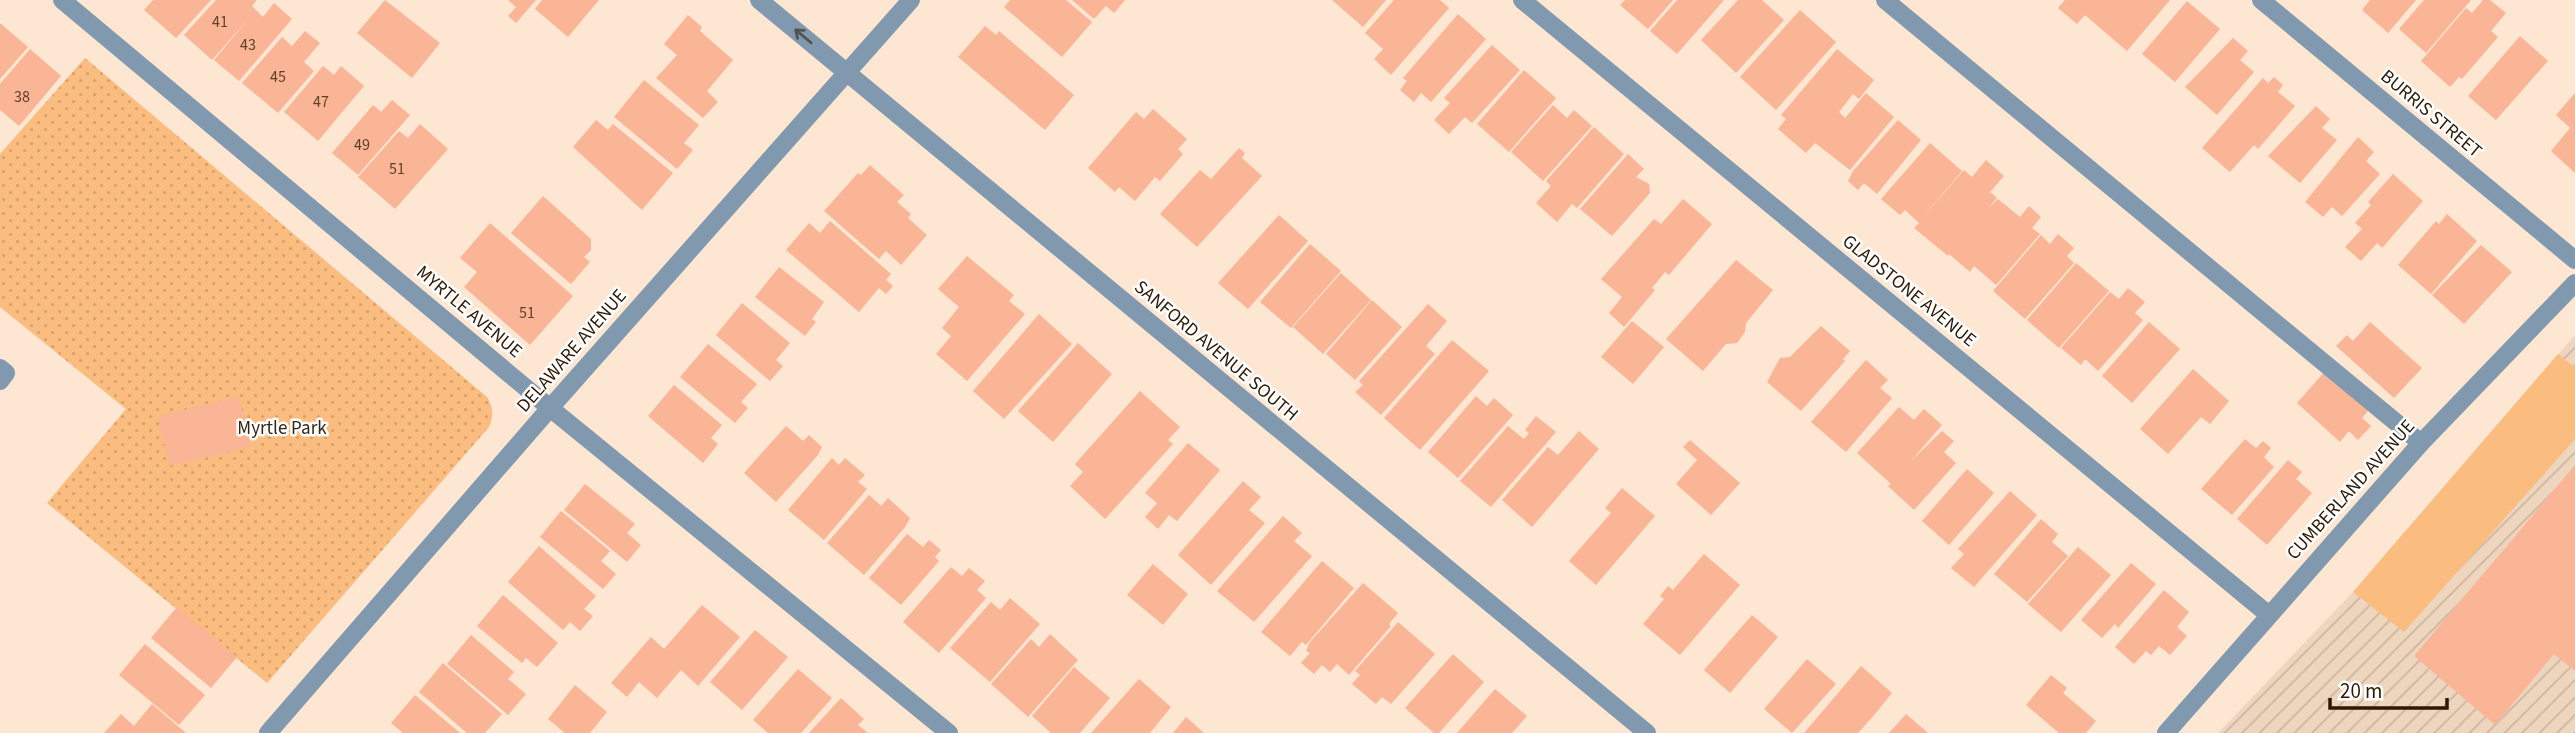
<svg xmlns="http://www.w3.org/2000/svg" width="2575" height="733" font-family="'Source Sans 3',sans-serif">
<style>
.industrial{fill:url(#industrial-furrows)}
.grass{fill:#fbbc7f}
.park{fill:url(#park-dots)}
.building{fill:#fab596}
.lines{fill:none;stroke-linecap:round;stroke-linejoin:round}
.service{stroke:#8199ae;stroke-width:18}
.minor{stroke:#8199ae;stroke-width:18}
.tertiary{stroke:#8199ae;stroke-width:18}
.oneway{stroke:#535350}
.labels{text-anchor:middle;dominant-baseline:central;stroke-width:5;stroke-linejoin:round;paint-order:stroke}
.number-label{font-size:16px;fill:#604128}
.street-label{font-size:19px;fill:#2d1a04;stroke:#fff}
.park-label{font-size:19px;fill:#362515;stroke:#fff}
</style>
<defs>
<pattern id="industrial-furrows" width="10" height="10" patternUnits="userSpaceOnUse" patternTransform="scale(1.75)"><rect width="10" height="10" fill="#eed5be"/><path d="M-1 1l2-2M0 10L10 0M9 11l2-2" fill="none" stroke="#ccb6a2"/></pattern>
<pattern id="park-dots" width="8" height="8" patternUnits="userSpaceOnUse" patternTransform="scale(1.75)"><rect width="8" height="8" fill="#fbbc7f"/><path d="M2 2h.1M6 6h.1" fill="none" stroke="#d7a16c" stroke-width="1.8" stroke-linecap="round"/></pattern>
</defs>
<rect width="100%" height="100%" fill="#fde6d2"/>
<path class="industrial" d="M2575 335V733H2218L2353 592Z"/>
<path class="grass" d="M2558 354 2575 367V439L2404 632 2353 592Z"/>
<path class="park" d="M85 58 487 397C493 407 494 416 489 427L267 683 47 503 126 409 0 307V154Z"/>
<path class="building" d="M153 0H211L176 38 144 10Z
M216 0H257L252 6 263 17 274 3 292 19 239 81 214 60 250 17 212 60 184 35Z
M385 0 440 43 412 78 357 33Z
M508 0H536L516 23 508 16 516 7Z
M542 0H599L568 37 535 9Z
M1010 0H1066L1092 22 1062 57 1004 7Z
M1072 0H1125L1114 13 1106 6 1094 19Z
M1332 0H1386L1363 27Z
M1394 0H1440L1449 8 1391 75 1374 59 1383 49 1365 33Z
M1625 0H1673L1648 29 1620 5Z
M1677 0H1724L1677 54 1650 31Z
M1738 0H1762L1784 20 1736 73 1701 40Z
M2065 0H2170L2127 51 2085 15 2077 24 2058 8Z
M2370 0H2416L2388 33 2362 10Z
M2424 0H2471L2426 53 2399 29Z
M2483 0H2490L2506 13 2491 31 2498 37 2462 79 2459 77 2450 87 2421 61 2466 8 2472 13Z
M2187 1 2220 29 2175 82 2142 54Z
M1800 10 1836 42 1776 110 1740 77Z
M1458 14 1486 39 1431 102 1421 93 1414 102 1400 90 1407 81 1403 78Z
M688 15 702 27 700 31 733 60 707 91 718 102 703 118 656 78 677 55 664 44Z
M0 23 28 47 0 79Z
M985 26 996 35 999 31 1074 95 1045 130 958 57Z
M305 31 320 43 304 62 314 71 278 113 242 83 282 37 292 46Z
M2520 36 2548 61 2496 120 2468 96Z
M2233 38 2248 51 2240 60 2254 72 2217 115 2185 87Z
M1492 45 1520 70 1472 123 1465 117 1449 134 1434 120 1450 103 1444 98Z
M30 49 61 76 19 126 0 110V84Z
M1837 49 1874 80 1859 99 1853 94 1839 112 1845 118 1866 93 1894 117 1850 170 1815 143 1806 153 1778 129 1786 119 1781 115Z
M323 66 334 75 341 66 364 86 318 141 284 112Z
M1524 70 1556 98 1509 152 1477 124Z
M2274 77 2283 85 2278 92 2295 106 2258 149 2254 145 2230 172 2202 148 2263 78 2268 83Z
M644 80 699 125 684 143 693 150 677 169 614 117Z
M2575 93V173L2551 151 2570 128 2556 115Z
M392 100 410 115 358 175 332 153 373 105 381 112Z
M1553 105 1567 118 1574 110 1592 126 1543 181 1511 152Z
M2316 106 2330 119 2322 128 2337 140 2300 183 2268 156Z
M1153 109 1187 139 1178 149 1183 154 1160 181 1155 177 1135 201 1119 187 1115 192 1088 168 1136 112 1144 119Z
M596 120 608 130 613 124 673 173 642 210 573 147Z
M1898 120 1921 140 1877 194 1864 183 1858 190 1848 181 1853 171Z
M420 124 448 149 395 209 358 177 399 131 408 138Z
M1594 127 1624 154 1577 208 1572 204 1557 222 1536 203 1551 186 1546 181Z
M2358 137 2374 152 2366 161 2380 174 2342 216 2332 207 2323 217 2305 202Z
M1930 143 1962 171 1922 218 1964 170 1972 177 1986 160 2004 176 1990 192 1997 198 1989 207 1998 199 2020 217 2029 206 2041 217 2032 228 2040 234 1996 285 1974 266 1970 272 1949 254 1948 256 1914 228 1919 223 1905 210 1900 215 1881 199Z
M1239 148 1245 153 1242 158 1262 176 1197 247 1160 214 1200 170 1211 179Z
M1628 154 1644 169 1636 177 1649 184 1650 193 1612 236 1580 209Z
M870 165 904 195 897 202 911 214 908 218 927 235 901 265 886 251 879 259 824 211 858 173 861 175Z
M2393 174 2423 201 2382 248 2377 243 2361 261 2345 247 2362 229 2355 223 2371 205 2368 202Z
M543 196 591 239V250L584 257 590 262 571 284 511 233Z
M1683 199 1712 224 1669 275 1665 272 1652 288 1655 290 1624 327 1609 313 1622 297 1601 279 1654 219 1661 224Z
M2447 214 2477 241 2431 294 2398 265 2436 221 2439 224Z
M1279 215 1308 241 1248 309 1218 283Z
M830 221 891 274 886 280 893 286 886 294 879 288 859 312 786 250 809 223 820 233Z
M490 223 573 296 530 345 464 287 477 272 460 258Z
M2058 234 2074 248 2067 256 2074 263 2025 319 1993 291 2041 235 2050 244Z
M1310 244 1341 271 1291 328 1260 302Z
M2481 245 2512 272 2464 324 2432 295Z
M967 256 1014 295 1009 301 1025 314 967 381 936 354 951 336 942 328 959 307 938 289Z
M1736 260 1773 290 1746 323 1745 332 1737 343 1726 344 1703 371 1666 339Z
M2076 263 2109 291 2059 348 2027 320Z
M779 267 824 302 812 319 816 322 805 336 755 297Z
M1341 273 1371 300 1323 354 1293 327Z
M2128 288 2145 302 2135 313 2143 320 2098 371 2085 359 2081 365 2061 348 2110 292 2119 299Z
M1372 300 1402 327 1355 380 1326 354Z
M742 303 790 343 776 360 783 366 770 381 716 335Z
M1428 304 1447 321 1426 346 1435 354 1381 415 1355 392 1363 385 1359 381Z
M1039 314 1072 344 1004 419 973 391Z
M1632 321 1664 347 1633 384 1601 357Z
M2149 322 2180 349 2132 403 2102 376Z
M2370 322 2422 368 2394 398 2336 346 2347 335 2353 341Z
M1821 326 1850 351 1843 359 1845 361 1801 411 1767 382 1780 358 1790 357Z
M1452 340 1489 371 1420 450 1384 418Z
M1078 343 1112 374 1053 442 1018 411Z
M708 344 757 384 741 402 748 408 735 423 680 377Z
M1866 360 1888 380 1880 388 1892 398 1846 452 1811 422Z
M2193 369 2229 401 2210 424 2201 417 2168 454 2140 429Z
M2327 369 2371 407 2362 418 2371 426 2358 440 2349 431 2340 442 2297 403Z
M674 385 722 425 711 438 718 444 703 463 648 416Z
M1140 391 1180 427 1168 440 1173 444 1105 519 1070 486 1083 472 1075 464Z
M1476 396 1487 406 1494 398 1513 415 1458 478 1428 452Z
M239 397 251 447 169 466 158 416Z
M1899 407 1914 420 1924 409 1942 425 1911 461 1942 431 1954 441 1944 452 1956 463 1914 510 1888 486 1891 484 1857 453Z
M1536 416 1556 432 1491 507 1460 481 1508 426 1524 439 1529 433 1525 430Z
M786 426 803 441 809 435 822 447 818 455 776 502 744 473Z
M1579 431 1599 449 1532 527 1502 500 1548 447 1558 455Z
M2245 439 2256 448 2263 441 2271 448 2264 457 2274 467 2232 515 2201 489Z
M1690 440 1740 483 1711 515 1676 484 1697 460 1683 447Z
M1188 443 1220 470 1177 521 1169 515 1158 529 1145 517 1157 503 1145 493Z
M832 458 839 465 845 458 865 475 858 482 867 489 824 540 788 510Z
M2288 460 2302 472 2296 479 2312 493 2267 545 2237 519Z
M2575 465V671L2554 654 2495 725 2414 656Z
M1967 469 1994 493 1949 545 1922 521Z
M1243 481 1261 497 1249 510 1265 523 1211 585 1178 555Z
M585 484 635 524 627 533 641 545 627 562 564 510Z
M1622 488 1655 516 1596 585 1569 561 1611 513 1605 508Z
M2010 491 2037 515 1974 587 1951 568 1964 554 1958 549Z
M869 495 881 506 888 498 910 518 905 527 864 575 827 543Z
M561 511 610 551 601 561 616 574 603 589 540 537Z
M1283 516 1302 533 1294 541 1312 556 1254 622 1217 591Z
M2041 519 2058 534 2052 542 2068 556 2027 602 1994 574Z
M907 534 923 547 929 540 941 550 935 557 939 561 901 605 869 578Z
M539 546 596 596 584 609 593 616 580 631 570 622 563 630 508 582Z
M2078 547 2111 575 2061 632 2028 604Z
M1704 554 1740 585 1680 655 1643 624 1664 599 1660 596 1668 586 1673 590Z
M1322 561 1354 588 1306 645 1302 642 1290 656 1261 632Z
M2131 563 2156 584 2118 628 2115 624 2102 638 2081 620Z
M1153 564 1188 594 1163 625 1127 595Z
M951 567 962 576 969 568 985 581 977 590 986 598 939 653 903 622Z
M1363 583 1398 613 1389 624 1391 626 1349 675 1337 664 1330 672 1322 665 1314 674 1301 663 1310 653 1306 651 1310 642Z
M2164 590 2189 612 2177 627 2187 636 2170 655 2159 646 2151 655 2146 651 2134 664 2115 647Z
M503 595 558 643 537 667 526 658 522 663 477 626Z
M1010 598 1040 624 990 682 950 648 991 602 1000 610Z
M702 605 740 637 698 686 681 670 657 698 639 682 627 697 611 683 651 637 664 649Z
M177 607 237 657 211 688 151 638Z
M1752 615 1778 637 1730 693 1704 670Z
M1398 622 1435 654 1391 704 1382 697 1376 704 1352 684 1360 675 1355 671Z
M755 630 788 657 742 710 710 682Z
M1050 634 1078 660 1028 717 991 684 1031 639 1039 647Z
M471 635 514 672 508 679 526 694 508 715 447 664Z
M145 644 205 695 179 725 119 675Z
M1453 654 1484 682 1439 733H1434L1405 708Z
M1807 659 1836 684 1792 733 1764 709Z
M443 663 502 714 485 733H467L419 692Z
M1861 666 1892 693 1875 714 1858 733H1804Z
M1074 667 1110 698 1080 733H1051L1032 716Z
M798 669 832 698 801 733H768L753 720Z
M2051 675 2067 688 2063 693 2096 721 2086 733H2059L2026 705Z
M1139 679 1171 707 1150 733H1091Z
M575 685 607 712 590 733H565L548 719Z
M1495 689 1527 716 1512 733H1457Z
M415 695 460 733H403L391 723Z
M841 698 864 719 858 725 868 733H809Z
M152 704 186 733H104L121 714 134 726Z
M1906 714 1928 733H1889Z
M1186 717 1204 733H1173Z"/>
<g class="lines">
<path class="service" d="M1885 0 2421 443
M0 368 6 373 0 381"/>
<path class="minor" d="M62 0 550 408 949 733
M759 0 1647 733
M1522 0 2269 615
M2261 0 2575 260
M2166 733 2421 443 2575 283"/>
<path class="tertiary" d="M268 733 550 408 911 0"/>
</g>
<defs><path id="oneway-shaft" d="M-6 0H5M1.5-3L5.5 0L1.5 3" fill="none" stroke-width="1.6" stroke-linecap="round" stroke-linejoin="round" transform="scale(1.75)"/></defs>
<use class="oneway" href="#oneway-shaft" transform="translate(803 36) rotate(-140)"/>
<g class="labels">
<g class="number-label">
<text x="220" y="22">41</text>
<text x="248" y="45">43</text>
<text x="278" y="77">45</text>
<text x="22" y="97">38</text>
<text x="321" y="102">47</text>
<text x="362" y="145">49</text>
<text x="397" y="169">51</text>
<text x="527" y="313">51</text>
</g>
<g class="street-label">
<text transform="translate(2431 114) rotate(40)">BURRIS STREET</text>
<text transform="translate(1909 291) rotate(39)">GLADSTONE AVENUE</text>
<text transform="translate(469 312) rotate(40)">MYRTLE AVENUE</text>
<text transform="translate(572 351) rotate(-49)">DELAWARE AVENUE</text>
<text transform="translate(1216 351) rotate(40)">SANFORD AVENUE SOUTH</text>
<text transform="translate(2351 490) rotate(-48)">CUMBERLAND AVENUE</text>
</g>
<g class="park-label">
<text x="282" y="428">Myrtle Park</text>
</g>
</g>
<path d="M2330 698v10h117v-10" fill="none" stroke="#2d1a04" stroke-width="3.5"/>
<text x="2340" y="698" font-size="21" fill="#2d1a04" stroke="#ffffff" stroke-width="5" paint-order="stroke">20 m</text>
</svg>
